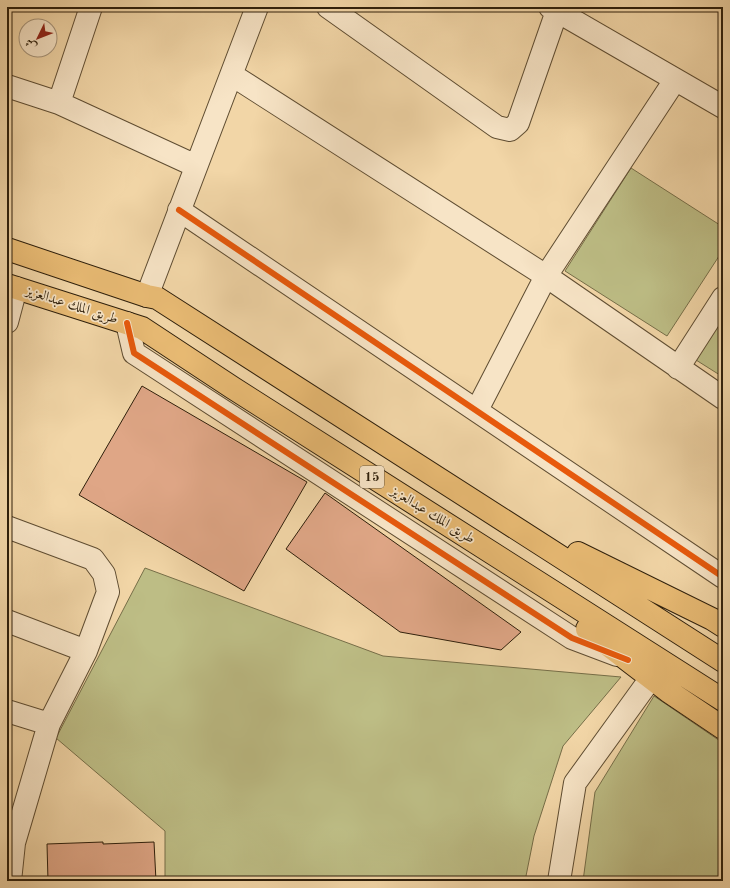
<svg xmlns="http://www.w3.org/2000/svg" width="730" height="888" font-family="'Old Standard TT',Amiri,serif">
<style>
.green{fill:#bdbd85;stroke:#766e48}
.building{fill:#dfa686;stroke:#2e1f0b}
.lines{fill:none;stroke-linecap:round;stroke-linejoin:round}
.minor-casing{stroke:#5f4d32;stroke-width:24}
.highway-casing{stroke:#2e1f0b;stroke-width:24}
.minor{stroke:#f7e4c6;stroke-width:22}
.highway{stroke:#e9bb74;stroke-width:22}
.cycleway-casing{stroke:#f7e4c6;stroke-width:8}
.cycleway{stroke:#e8590c;stroke-width:6}
.labels{text-anchor:middle;dominant-baseline:central;stroke-width:3.5;stroke-linejoin:round;paint-order:stroke}
.shield{fill:#f7e4c6;stroke:#6a5a43;stroke-width:1}
.shield-label{font-size:13px;font-weight:bold;fill:#2e1f0b}
.street-label{font-size:14px;fill:#2e1f0b;stroke:#f7e4c6}
</style>
<rect width="100%" height="100%" fill="#f2d6a7"/>
<filter id="stains"><feTurbulence type="fractalNoise" baseFrequency=".005" numOctaves="4"/><feColorMatrix values="0 0 0 0 .2 0 0 0 0 .09 0 0 0 0 .02 0 0 0 .5 -.17"/></filter>
<radialGradient id="worn" r=".72"><stop offset=".6" stop-color="#630" stop-opacity="0"/><stop offset="1" stop-color="#630" stop-opacity=".3"/></radialGradient>
<path class="green" d="M631 168 723 227V250L667 336 565 271Z
M723 317V377L696 360Z
M145 568 383 656 621 677 563 746 534 836 525 881H165V831L56 738Z
M654 696 723 743V881H583L595 792Z"/>
<path class="building" d="M142 386 307 482 244 591 79 495Z
M325 493 521 632 501 650 400 632 286 549Z
M103 842V844L154 842 156 881H48L47 844Z"/>
<g class="lines">
<defs>
<path id="minor" d="M328 7 497 127 510 130 518 123 557 11
M550 7 723 107
M232 75 546 276 723 398
M7 86 59 103 196 166
M59 103 91 7
M179 210 723 577
M147 296 257 7
M7 322 16 288
M127 323 134 353 572 638 617 655
M678 368 723 298
M477 410 546 276 675 80
M7 527 93 559 104 574 108 592 86 651 49 724 14 843 10 881
M7 621 86 651
M7 711 49 724
M559 881 575 783 651 678"/>
<path id="highway" d="M7 249 147 296 157 298 723 661
M7 285 142 328 233 388 723 700
M578 553 712 619 723 626
M587 629 668 691 723 728"/>
</defs>
<use href="#minor" class="minor-casing"/>
<use href="#highway" class="highway-casing"/>
<use href="#minor" class="minor"/>
<use href="#highway" class="highway"/>
<defs>
<path id="cycleway" d="M179 210 723 577
M127 323 134 353 572 638 628 660"/>
</defs>
<use href="#cycleway" class="cycleway-casing"/>
<use href="#cycleway" class="cycleway"/>
</g>
<g class="labels">
<rect class="shield" x="360" y="466" width="24" height="22" rx="3"/>
<g class="shield-label">
<text x="372" y="477">15</text>
</g>
<g class="street-label">
<text transform="translate(72 305) rotate(18)">طريق الملك عبدالعزيز</text>
<text transform="translate(433 515) rotate(32)">طريق الملك عبدالعزيز</text>
</g>
</g>
<rect width="730" height="888" fill="none" stroke="#f2d6a7" stroke-width="24"/>
<rect x="8" y="8" width="714" height="872" fill="none" stroke="#2e1f0b" stroke-width="2"/>
<rect x="12" y="12" width="706" height="864" fill="none" stroke="#2e1f0b"/>
<g transform="translate(38 38) rotate(227)"><circle r="19" fill="#f7e4c6" stroke="#a7957b"/>
<path d="M0-3L7 15L0 10L-7 15Z" fill="#8f2418"/>
<text y="-6" font-size="11" font-weight="bold" text-anchor="middle" fill="#2e1f0b">ش</text>
</g>
<rect width="100%" height="100%" filter="url(#stains)"/>
<rect width="100%" height="100%" fill="url(#worn)"/>
</svg>
